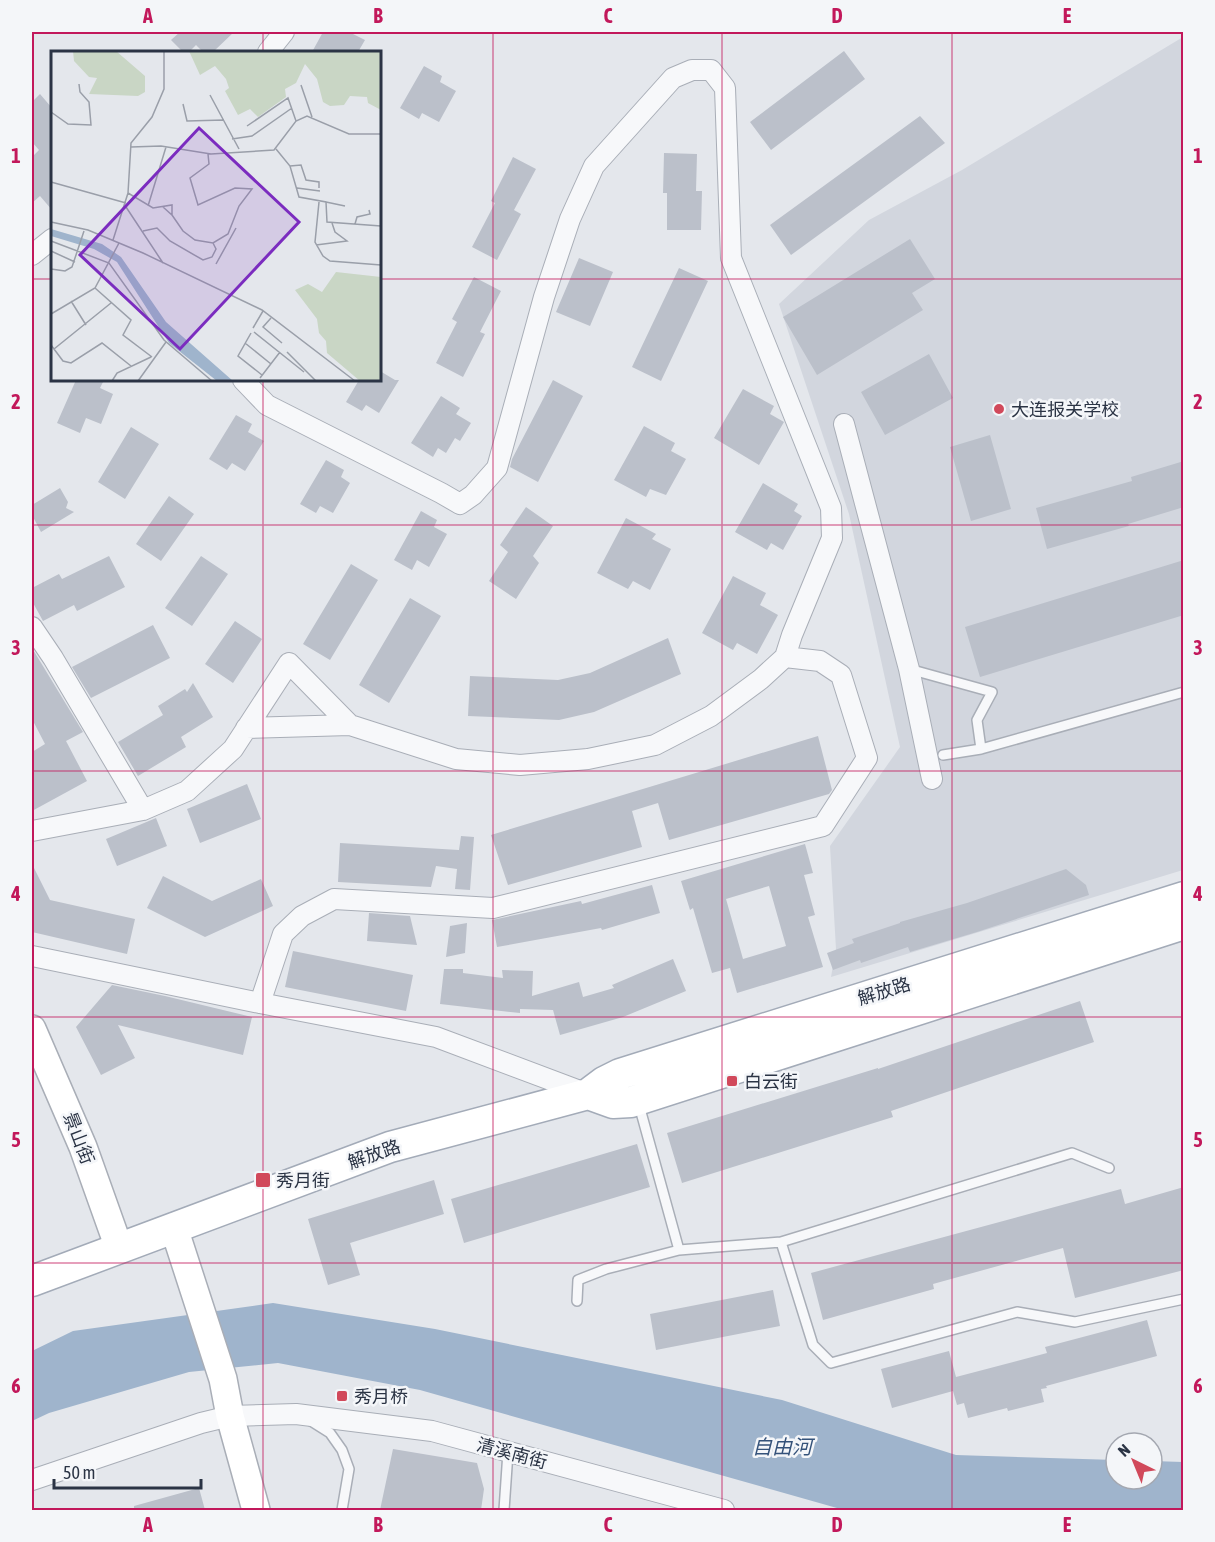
<svg xmlns="http://www.w3.org/2000/svg" width="1215" height="1542" font-family="'Asap Condensed','Noto Sans SC',sans-serif">
<style>
.built{fill:#d2d6de}
.water{fill:#9fb4cc}
.building{fill:#bbc0ca;fill-rule:evenodd}
.lines{fill:none;stroke-linecap:round;stroke-linejoin:round}
.lane-casing{stroke:#a9aeb7;stroke-width:12}
.street-casing{stroke:#a9aeb7;stroke-width:22}
.secondary-casing{stroke:#a9aeb7;stroke-width:30}
.primary-casing{stroke:#a3abb8;stroke-width:33}
.lane{stroke:#f7f8fa;stroke-width:9}
.street{stroke:#f7f8fa;stroke-width:20}
.secondary{stroke:#fff;stroke-width:27}
.primary{stroke:#fff;stroke-width:30}
.grid{fill:none;stroke:#c2185b;stroke-width:1.5;stroke-opacity:0.55}
.poi-dot{fill:#d1495b;stroke:#f4f6f9;stroke-width:2}
.labels{text-anchor:middle;dominant-baseline:central;stroke-width:5;stroke-linejoin:round;paint-order:stroke}
.poi-label{font-size:18px;fill:#2b3445;stroke:#f4f6f9;text-anchor:start}
.street-label{font-size:18px;fill:#2b3445;stroke:#f4f6f9}
.water-label{font-size:20px;font-style:italic;fill:#34527a;stroke:#f4f6f9}
.inset-road{fill:none;stroke:#9a9fa9;stroke-width:1.5}
.view{fill:#7b2cbf;fill-opacity:0.15;stroke:#7b2cbf;stroke-width:3}
.inset-edge{fill:none;stroke:#2b3445;stroke-width:3}
.neatline{fill:none;stroke:#c2185b;stroke-width:2}
.grid-label{font-size:20px;text-anchor:middle;font-weight:bold;fill:#c2185b}
</style>
<rect width="100%" height="100%" fill="#e4e7ec"/>
<path class="built" d="M1183 37V870L831 977 836 949 830 846 900 747 849 514 779 304 869 220 962 170Z"/>
<path class="water" d="M273 1303 435 1329 782 1400 956 1455 1116 1460V1479H1152V1461L1183 1462V1510H844L420 1390 278 1363 189 1372 49 1413 32 1421V1351L73 1331Z"/>
<path class="building" d="M180 32H234L213 52H203L196 45 189 52H183L171 40Z
M323 32H349L365 40 358 52H312Z
M844 51 865 79 771 150 750 122Z
M424 66 442 76 440 82 456 91 439 122 422 113 419 119 400 108Z
M40 94 52 108V210L40 196 32 203V157L39 150 32 142V102Z
M920 116 945 143 791 255 770 225Z
M664 153 697 154 696 191H702L701 230H667V193H663Z
M513 157 536 169 514 210 521 214 497 260 472 247 495 203 491 201Z
M910 239 935 279 912 293 923 310 817 375 783 317Z
M579 258 613 272 590 326 556 312Z
M679 268 708 281 661 381 632 367Z
M474 277 501 291 480 332 485 334 463 377 436 363 457 322 452 319Z
M929 354 953 398 885 435 861 392Z
M380 371 395 380H399L379 413 366 405 362 411 346 402 359 380H380Z
M76 380H104L100 388 113 394 101 424 86 418 80 433 57 423Z
M553 380 583 396 538 482 510 467 512 459Z
M743 389 774 406 770 414 784 422 759 465 714 438Z
M441 396 460 408 456 414 471 423 460 441 455 438 446 453 438 448 433 457 411 443Z
M236 415 252 424 248 432 264 441 245 471 232 463 227 470 209 459Z
M644 426 675 443 671 451 686 459 666 495 650 489 646 497 614 480Z
M131 427 159 444 125 499 98 482Z
M990 435 1011 509 971 521 950 447Z
M326 460 344 470 341 477 350 483 333 513 320 506 316 513 300 504Z
M1184 461V507L1128 524 1129 526 1047 549 1036 508 1132 481 1131 477Z
M763 483 798 504 794 511 802 516 783 550 771 543 767 550 735 532Z
M60 488 68 502 66 508 74 512 41 532 32 515V505Z
M169 496 194 514 161 561 136 544Z
M526 507 553 526 533 556 539 563 516 599 489 581 508 552 500 545Z
M421 511 437 520 434 527 447 534 429 567 417 560 412 570 394 560Z
M626 518 656 534 652 539 671 549 650 590 633 581 628 589 597 573Z
M109 556 125 587 77 611 74 605 43 621 32 601V588L59 574 62 579Z
M201 556 228 574 192 626 165 608Z
M1184 560V615L980 677 965 627Z
M351 564 378 580 330 660 303 644Z
M733 576 766 593 760 605 778 615 757 654 737 643 733 650 702 633Z
M410 598 441 616 389 703 359 685Z
M235 621 262 639 233 683 205 664Z
M153 625 170 658 91 698 72 667Z
M668 638 681 674 594 712 559 720 468 716 470 676 558 680 590 673Z
M32 648 83 732 66 741 87 781 32 811V752L45 744 32 719Z
M193 683 213 717 181 737 186 747 138 776 118 742 163 715 158 706 185 689 187 692Z
M818 736 832 790 829 794 669 840 658 803 632 811 642 847 508 885 491 835Z
M247 784 261 819 200 843 187 809Z
M156 818 167 846 117 866 106 839Z
M461 836 474 837 470 890 455 889 457 869 436 866 431 887 338 882 340 843 459 850Z
M805 844 813 873 804 875 815 915 808 917 823 967 737 993 730 968 712 973 693 908 690 910 681 881ZM769 886 786 946 743 959 726 899Z
M32 864 50 900 135 919 127 954 32 932Z
M1066 869 1086 885 1089 895 977 932 910 952 908 947 861 963 860 960 833 970 827 953 854 943 852 939 900 923V922L967 903Z
M163 876 212 901 261 879 273 906 205 937 147 908Z
M652 885 660 913 602 930 601 928 497 947 492 920 581 901 582 904Z
M369 913 410 916 417 945 367 941Z
M467 923 465 953 446 957 450 926Z
M293 951 413 975 406 1011 285 987Z
M673 959 686 991 623 1017 560 1035 553 1010 520 1009V1013L440 1004 444 969H463V973L503 978 502 970 533 971 532 996 579 982 583 997 614 988 612 985Z
M112 985 165 996 252 1017 243 1055 118 1025 135 1058 101 1075 76 1027Z
M1080 1001 1094 1042 891 1111 893 1117 682 1183 667 1133 878 1068V1069Z
M637 1144 650 1187 464 1243 451 1199Z
M434 1180 444 1214 350 1243 360 1275 328 1285 308 1219Z
M1184 1187V1270L1075 1298 1063 1248 933 1284 934 1289 823 1320 811 1273 1121 1189 1125 1204Z
M773 1290 780 1326 656 1350 650 1314Z
M1147 1320 1157 1356 1046 1386 1047 1388 1041 1389 1044 1402 1008 1411 1007 1408 968 1418 964 1403 957 1405 953 1391 892 1408 881 1369 949 1351 956 1377 1047 1353 1045 1347Z
M393 1449 477 1463 484 1489 481 1510H380Z
M199 1488 205 1510H134V1506Z"/>
<g class="lines">
<defs>
<path id="lane" d="M909 669 992 692 977 720 981 749
M943 755 981 749 1184 692
M639 1105 679 1250
M781 1242 813 1345 831 1363 1017 1312 1075 1322 1184 1299
M577 1301 578 1280 606 1269 679 1250 781 1242 1072 1153 1109 1168
M311 1421 330 1433 342 1450 349 1469 342 1510
M504 1510 508 1452"/>
<path id="street" d="M268 52 284 32
M32 255 52 239
M243 380 267 405 441 493 460 504 473 495 497 468 544 297 570 219 594 166 673 78 692 70H711L725 88 731 258 831 508 832 538 792 635 785 657 761 679 711 716 655 745 588 759 520 765 456 759 350 725
M844 424 909 669 932 779
M32 627 53 658 143 810
M32 831 143 810 187 791 233 749 289 663 350 725 246 728
M32 956 260 1003 436 1037 588 1094
M260 1003 283 934 302 916 334 899 493 908 823 826 867 758 841 675 820 661 785 657
M32 1480 201 1423 230 1416 296 1414 432 1431 724 1510"/>
<path id="secondary" d="M32 1029 83 1147 119 1248
M174 1228 223 1379 230 1416 256 1510"/>
<path id="primary" d="M588 1094 613 1103 631 1102 1184 924
M32 1281 390 1147 588 1094 604 1082 620 1074 1184 897"/>
</defs>
<use href="#lane" class="lane-casing"/>
<use href="#street" class="street-casing"/>
<use href="#secondary" class="secondary-casing"/>
<use href="#primary" class="primary-casing"/>
<use href="#lane" class="lane"/>
<use href="#street" class="street"/>
<use href="#secondary" class="secondary"/>
<use href="#primary" class="primary"/>
</g>
<path class="grid" d="M263 32V52M493 32V1510M722 32V1510M952 32V1510M32 279H52M380 279H1184M263 380V1510M32 525H1184M32 771H1184M32 1017H1184M32 1263H1184"/>
<g class="poi-dot">
<circle cx="999" cy="409" r="6"/>
<rect x="726" y="1075" width="12" height="12" rx="3"/>
<rect x="255" y="1172" width="16" height="16" rx="3"/>
<rect x="336" y="1390" width="12" height="12" rx="3"/>
</g>
<g class="labels">
<g class="poi-label">
<text x="1011" y="409">大连报关学校</text>
<text x="744" y="1081">白云街</text>
<text x="276" y="1180">秀月街</text>
<text x="354" y="1396">秀月桥</text>
</g>
<g class="street-label">
<text transform="translate(884 991) rotate(-17)">解放路</text>
<text transform="translate(79 1138) rotate(69)">景山街</text>
<text transform="translate(374 1154) rotate(-19)">解放路</text>
<text transform="translate(512 1453) rotate(15)">清溪南街</text>
</g>
<g class="water-label">
<text x="782" y="1446">自由河</text>
</g>
</g>
<g transform="translate(51 51)">
<rect width="330" height="330" fill="#e4e7ec"/>
<path d="M22 0H65L94 25V41L87 45 38 43 46 27 38 26 23 10ZM138 0H330V59L317 52 316 46 299 45 293 54 279 55 272 51 266 28 254 13 245 32 234 38 235 46 207 66 199 58 187 64 174 40 178 37 175 28 164 15 149 24ZM285 221 330 226V330H309L276 302 275 290 268 282 266 268 244 239 257 233 271 241Z" fill="#c9d6c5"/>
<path d="M0 178 51 193 70 206 115 271 182 330H166L118 292 66 211 43 198 0 185Z" fill="#9fb4cc"/>
<path class="inset-road" d="M250 34 261 66M159 44 188 98M132 53 136 70 173 69M0 61 17 73 40 74 38 51 29 41 28 33M196 75 237 47 245 70M181 88 201 85 241 57M80 96 110 95 160 103 223 99 245 70 256 65 298 83H330M225 98 239 115 248 146 275 151 276 171 330 175M239 115 250 114 255 129 268 131V137M0 131 75 152M246 137 269 140M77 142 102 157 121 154V164L112 156M268 151 264 191 272 205 279 210 330 214M275 151 294 155M97 155 115 96M75 156 112 212M121 164 132 180 144 189 162 192 177 183 188 155 201 138 184 137 147 154 139 127 158 113 157 103M0 171 37 179 92 202 211 259 304 330M304 173 306 166 319 163 318 159M92 180 106 177 119 190 152 209 161 206 165 198 162 192M62 189 77 142 80 92 101 66 113 38V0M0 190 58 212 113 289 161 330M265 194 296 190 284 181 281 172M0 200 24 211M165 213 185 177M0 218 14 220 21 216 33 180M44 237 80 269 72 284 101 306M20 250 35 274M0 263 44 237 68 192M220 267 212 276 231 292M202 277 212 260M203 281 253 321M200 282 187 305 211 324M194 292 220 313M0 294 12 310 20 312 51 292 80 315M3 298 60 252M236 301 265 330M209 327 229 301M61 330 66 322 100 306M87 330 115 291"/>
<path class="view" d="M148 77 248 171 129 298 29 204Z"/>
<rect width="330" height="330" class="inset-edge"/>
</g>
<rect width="1215" height="1542" fill="none" stroke="#f4f6f9" stroke-width="66"/>
<g transform="translate(1134 1461) rotate(317)"><circle r="28" fill="#f4f6f9" stroke="#a4a8b1" stroke-width="1.5"/>
<path d="M0-4.5L10 22L0 15L-10 22Z" fill="#d1495b"/>
<text y="-9" font-size="16" font-weight="bold" text-anchor="middle" fill="#2b3445">N</text>
</g>
<path d="M54 1479v9h147v-9" fill="none" stroke="#2b3445" stroke-width="3"/>
<text x="63" y="1479" font-size="18" fill="#2b3445" stroke="#f4f6f9" stroke-width="4.5" paint-order="stroke">50 m</text>
<rect x="33" y="33" width="1149" height="1476" class="neatline"/>
<g class="grid-label">
<text x="148" y="23">A</text>
<text x="378" y="23">B</text>
<text x="608" y="23">C</text>
<text x="837" y="23">D</text>
<text x="1067" y="23">E</text>
<text x="16" y="163">1</text>
<text x="1198" y="163">1</text>
<text x="16" y="409">2</text>
<text x="1198" y="409">2</text>
<text x="16" y="655">3</text>
<text x="1198" y="655">3</text>
<text x="16" y="901">4</text>
<text x="1198" y="901">4</text>
<text x="16" y="1147">5</text>
<text x="1198" y="1147">5</text>
<text x="16" y="1393">6</text>
<text x="1198" y="1393">6</text>
<text x="148" y="1532">A</text>
<text x="378" y="1532">B</text>
<text x="608" y="1532">C</text>
<text x="837" y="1532">D</text>
<text x="1067" y="1532">E</text>
</g>
</svg>
